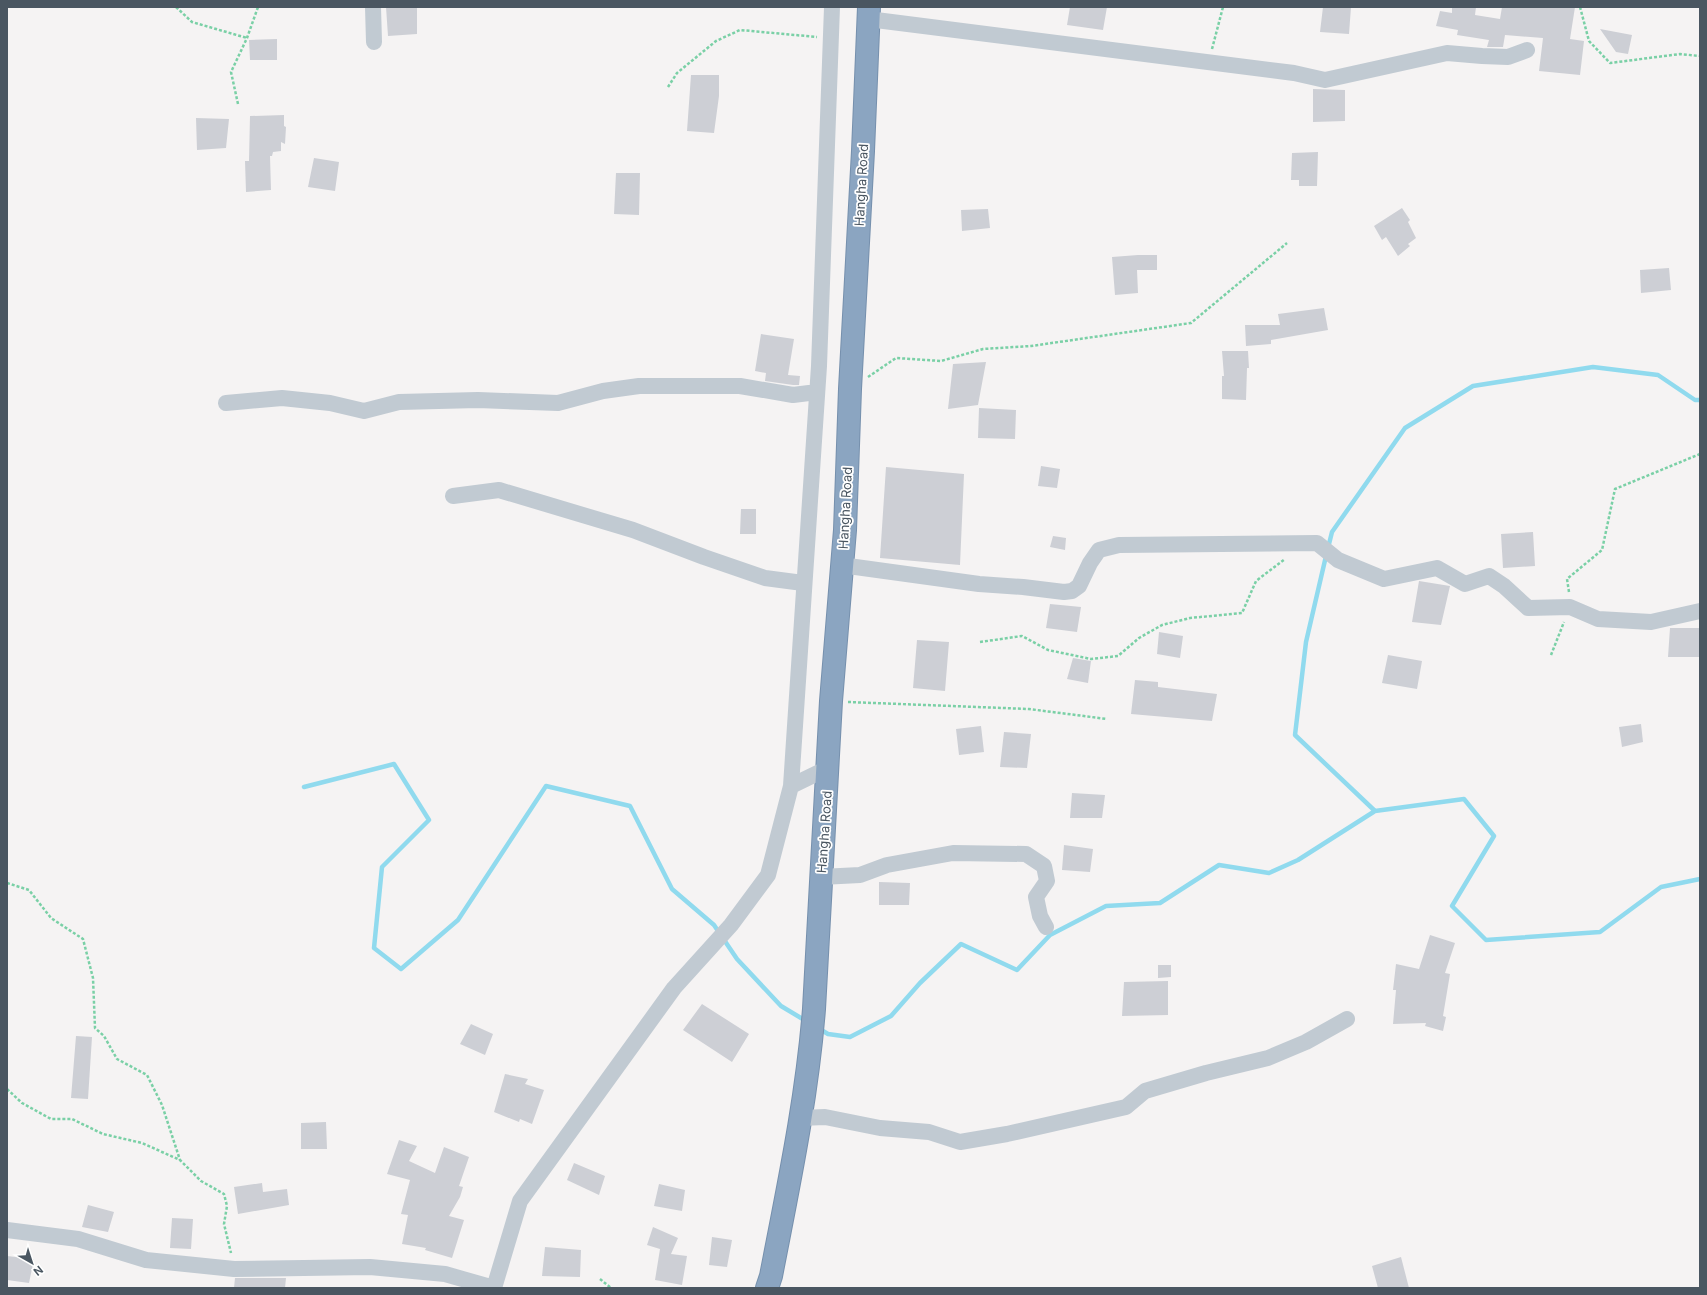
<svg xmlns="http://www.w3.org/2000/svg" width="1707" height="1295" font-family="Inter,sans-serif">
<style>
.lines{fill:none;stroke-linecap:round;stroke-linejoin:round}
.stream{stroke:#90daee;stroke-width:4.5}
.building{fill:#cdcfd5}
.highway-casing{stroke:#7690ad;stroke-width:24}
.path{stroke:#7ad0a6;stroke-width:2.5;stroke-dasharray:3 2;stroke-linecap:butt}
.minor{stroke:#c1cad2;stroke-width:16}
.highway{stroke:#8ba5c1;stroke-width:22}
.labels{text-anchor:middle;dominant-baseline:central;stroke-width:3.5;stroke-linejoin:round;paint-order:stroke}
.street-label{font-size:13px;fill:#4a5661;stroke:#fff}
</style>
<rect width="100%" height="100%" fill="#f5f3f3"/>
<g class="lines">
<path class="stream" d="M1328 548 1332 532 1405 428 1473 386 1593 367 1658 375 1695 400H1700
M1326 556 1306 642 1295 735 1375 811
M304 787 394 764 429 820 382 867 374 948 401 969 458 920 546 786 630 806 672 889 714 925 737 959 781 1006 806 1021
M818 1028 828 1034 850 1037 891 1016 920 983 961 944 1017 970 1050 935 1106 906 1160 903 1219 865 1269 873 1298 860 1375 811 1464 799 1494 836 1452 906 1486 940 1600 932 1661 887 1700 879"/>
</g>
<path class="building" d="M386 7H417V34L388 36Z
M1070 7H1107L1103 30 1067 25Z
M1323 7H1351L1349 34 1320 32Z
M1452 7H1476L1475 15 1500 19 1502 7H1575L1570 39 1584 41 1580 75 1539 71 1543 38 1505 35 1503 47H1487L1489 40 1457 35 1458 30 1436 26 1440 11 1452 13Z
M1600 29 1632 35 1628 54 1616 52Z
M277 39V60H250L249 40Z
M691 75H719V96L714 133 687 131Z
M1313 89 1345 90V121L1313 122Z
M284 115V126L286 127 285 144 281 142V151L273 152 272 156H270L271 190 246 192 245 161H249L250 116Z
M196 118 229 119 226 148 197 150Z
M1318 152 1317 186H1299V180H1291L1292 153Z
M314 158 339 162 335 191 308 187Z
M616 173H640L639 215 614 214Z
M1402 208 1410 220 1408 222 1416 238 1408 244 1410 246 1398 256 1386 237 1382 240 1374 226Z
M988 209 990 228 962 231 961 210Z
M1138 255H1157V270H1137L1138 293 1115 295 1112 257Z
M1669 268 1671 290 1641 293 1640 270Z
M1324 308 1328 330 1271 340V344L1246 346 1245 325H1280L1278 314Z
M761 334 794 339 788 375 800 376 799 385H793L765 381 766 373 755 371Z
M1222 351H1248L1249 368H1247L1246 400 1222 399V376H1224Z
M986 362 978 405 948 409 953 364Z
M979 408 1016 410 1015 439 978 438Z
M1041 466 1060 469 1057 488 1038 486Z
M886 467 964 474 960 565 880 558Z
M741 509H756V534H740Z
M1533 532 1535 566 1503 568 1501 534Z
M1053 536 1066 538 1065 550 1050 547Z
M1419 581 1450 586 1441 625 1412 622Z
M1050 604 1081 607 1077 632 1046 628Z
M1670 628H1700V657H1668Z
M1159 632 1183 636 1180 658 1157 654Z
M917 640 949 642 945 691 913 688Z
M1388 655 1422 661 1417 689 1382 683Z
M1073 658 1091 661 1088 683 1067 679Z
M1135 680 1158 682V687L1217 694 1212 721 1131 714Z
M1641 724 1643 742 1622 747 1619 727Z
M981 726 984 752 959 755 956 729Z
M1004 732 1031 734 1027 768 1000 767Z
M1072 793 1105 795 1102 818H1070Z
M1064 845 1093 849 1090 872 1062 870Z
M879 882 910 883 909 905H879Z
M1430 935 1455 943 1445 973 1450 974 1443 1016 1446 1017 1443 1031 1425 1026 1426 1023 1393 1024 1396 990H1393L1396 964 1419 969Z
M1158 965H1171V977L1158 978Z
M1168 981V1015L1122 1016 1124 982Z
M702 1004 749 1034 732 1062 683 1030Z
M471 1024 493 1034 485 1055 460 1044Z
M76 1036 92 1037 88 1099 71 1098Z
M505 1074 528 1079 525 1084 544 1090 532 1124 520 1119 519 1122 494 1112Z
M326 1122 327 1149H301V1123Z
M399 1140 417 1146 409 1161 435 1173 444 1147 469 1157 459 1186 463 1187 460 1197 449 1216 464 1220 452 1258 425 1250 426 1248 402 1244 408 1215 401 1214 410 1180 387 1174Z
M574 1163 605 1176 599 1195 567 1180Z
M262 1183 263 1192 287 1189 289 1205 238 1214 234 1187Z
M659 1184 685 1190 682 1211 654 1206Z
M88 1205 114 1212 108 1232 82 1227Z
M172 1218 193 1219 191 1249 170 1248Z
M653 1227 678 1238 671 1254 687 1256 682 1285 655 1280 660 1249 647 1245Z
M712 1237 732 1240 727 1267 709 1265Z
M545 1247 581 1250 580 1277 542 1276Z
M7 1256 34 1259 29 1283 7 1280Z
M1401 1257 1409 1288H1378L1372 1266Z
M235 1278H286L285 1288H234Z"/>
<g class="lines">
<defs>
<path id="highway" d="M767 1288 771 1276C788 1188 807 1099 814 1009L831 701 845 530 850 389 863 151 869 7"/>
</defs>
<use href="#highway" class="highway-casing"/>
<path class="path" d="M176 7 192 22 247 38
M1580 7 1589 41 1610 63 1680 54 1700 56
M1212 49 1223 7
M668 87 677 73 716 41 740 30 817 37
M238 104 231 72 247 38 258 7
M868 377 896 358 941 361 983 349 1031 346 1191 323 1287 243
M1569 592 1567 579 1602 550 1615 489 1700 454
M980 642 1022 636 1048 650 1091 659 1118 656 1139 638 1162 625 1190 618 1242 613 1256 581 1285 559
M1551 655 1564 622
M848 702 1029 709 1107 719
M7 883 29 890 51 918 83 939 93 978 95 1028 104 1036 117 1059 147 1075 162 1105 180 1160
M7 1089 22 1103 51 1119H72L103 1134 142 1143 180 1160 201 1181 224 1194 227 1206 224 1224 231 1253
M600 1279 611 1288"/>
<path class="minor" d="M373 7 374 42
M868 19 1294 73 1325 80 1447 53 1482 56 1508 57 1527 50
M226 403 282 398 330 403 364 411 399 402 478 400 558 403 603 391 639 386H740L793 395 817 392
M453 496 499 490 633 530 704 557 765 578 803 583
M841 565 979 584 1023 587 1064 592 1072 591 1079 586 1090 563 1099 550 1119 545 1317 543 1338 560 1384 579 1437 568 1465 584 1489 576 1504 586 1528 608 1570 607 1598 619 1651 622 1700 611
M791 786 819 366 832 7
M821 877 860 875 887 865 953 853 1026 854 1044 866 1047 881 1036 897 1040 916 1046 927
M800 1118 825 1117 880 1128 929 1132 960 1142 1007 1134 1126 1107 1145 1091 1206 1073 1268 1058 1306 1042 1347 1019
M7 1230 78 1239 146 1260 234 1269 370 1267 445 1274 494 1288 520 1201 674 988 731 925 768 875 791 786 828 768"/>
<use href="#highway" class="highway"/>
</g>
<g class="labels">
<g class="street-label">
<text transform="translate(861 185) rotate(-87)">Hangha Road</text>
<text transform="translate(845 508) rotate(-87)">Hangha Road</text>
<text transform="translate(824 832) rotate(-86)">Hangha Road</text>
</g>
</g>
<rect width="1707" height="1295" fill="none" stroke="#4a5661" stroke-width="16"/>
<g transform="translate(32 1263) rotate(141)" stroke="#ffffff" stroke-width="3" paint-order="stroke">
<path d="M0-3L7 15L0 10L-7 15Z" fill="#4a5661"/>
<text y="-6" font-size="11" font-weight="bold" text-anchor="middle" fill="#4a5661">N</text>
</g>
</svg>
